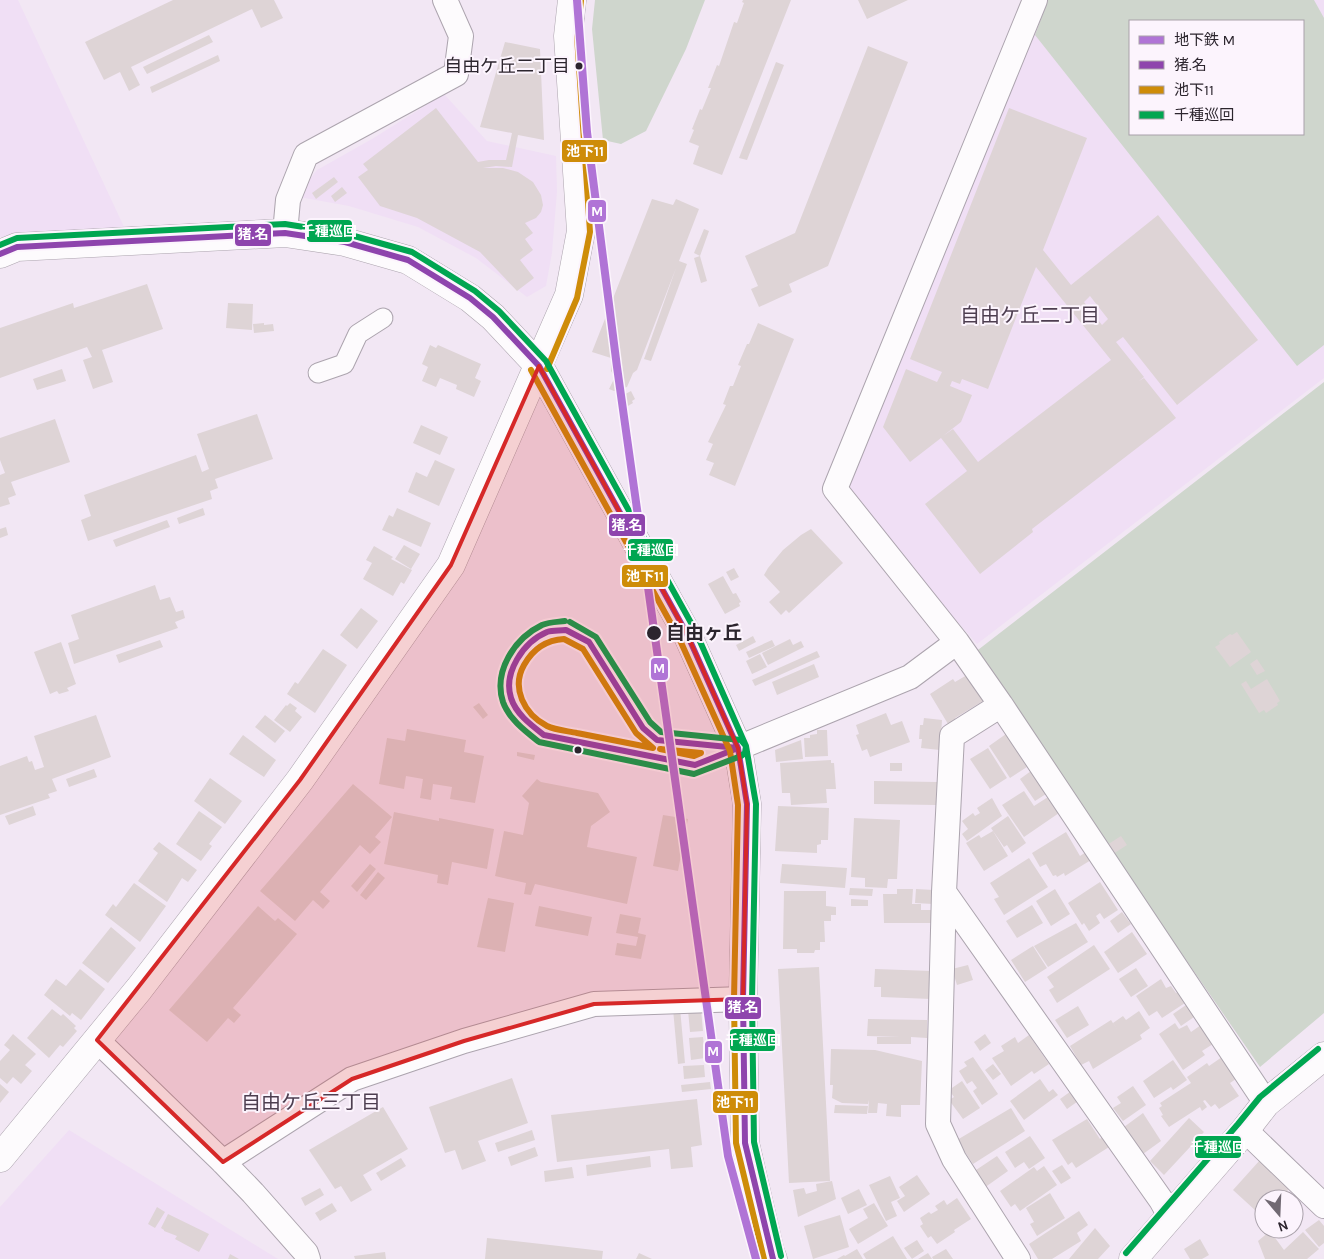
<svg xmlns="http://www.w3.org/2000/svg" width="1324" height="1259" font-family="Karla,'Noto Sans JP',sans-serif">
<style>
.built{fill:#f0dff5;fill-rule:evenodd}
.green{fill:#cfd6cd;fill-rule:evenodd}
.building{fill:#ded4d6;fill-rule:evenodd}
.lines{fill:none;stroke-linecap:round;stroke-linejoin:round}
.pedestrian-casing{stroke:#aca4ae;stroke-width:21}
.minor-casing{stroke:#aca4ae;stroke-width:26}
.tertiary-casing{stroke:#aca4ae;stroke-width:29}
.pedestrian{stroke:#fdfbfd;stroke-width:19}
.minor{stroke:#fdfbfd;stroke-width:24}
.tertiary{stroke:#fdfbfd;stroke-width:28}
.bus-1-casing{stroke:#fcf4fd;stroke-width:10}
.bus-2-casing{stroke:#fcf4fd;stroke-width:10}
.bus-3-casing{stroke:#fcf4fd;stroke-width:10}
.bus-1{stroke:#8e44ad;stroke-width:6}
.bus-2{stroke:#ce8c09;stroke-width:6}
.bus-3{stroke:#00a651;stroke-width:6}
.metro-1-casing{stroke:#fcf4fd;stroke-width:11}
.metro-1{stroke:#b074d6;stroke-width:8}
.marked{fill:#d62828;fill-opacity:0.2;stroke:#d62828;stroke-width:4;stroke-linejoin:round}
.bus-dot{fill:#2c252e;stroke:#fcf4fd;stroke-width:2}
.labels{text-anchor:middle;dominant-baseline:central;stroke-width:4;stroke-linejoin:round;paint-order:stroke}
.bus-label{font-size:18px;fill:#2c252e;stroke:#fcf4fd;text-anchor:end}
.stop-label{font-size:19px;font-weight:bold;fill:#2c252e;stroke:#fcf4fd;text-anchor:start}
.neighbourhood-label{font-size:20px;fill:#4d3e50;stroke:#fcf4fd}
.line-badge{stroke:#fcf4fd;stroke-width:2}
.badge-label{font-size:14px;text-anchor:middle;font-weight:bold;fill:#fff}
</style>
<rect width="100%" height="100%" fill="#f2e7f4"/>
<path class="built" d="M0 0H18L125 229 0 237Z
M1042 0H1324V378L977 644 851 500 850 483ZM1130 21H1303V134H1130Z
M444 94 487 141 556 156 557 191 552 253 546 286 527 297 476 258 418 227 349 206 299 197 306 184 317 170 372 139Z
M69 1130 278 1259H0V1207Z"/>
<path class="green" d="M595 0H705L686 49 646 131 621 144 603 140 592 29Z
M1048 0H1314L1324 18V345L1297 366 1035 35ZM1303 21V134H1130V21Z
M1324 382V1013L1260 1067 974 653Z"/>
<path class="building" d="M173 0H274L283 18 261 28 252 9 131 67 140 85 129 91 120 72 104 80 85 42Z
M743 0H791L722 175 693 164 699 146 689 142 694 130 692 129 700 109 702 110 711 88H708L717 65 719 66 734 22 737 23 744 3 742 2Z
M858 0H908L867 19Z
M209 35 213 42 147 74 143 67Z
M505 42 540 49 544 140 518 135 512 167 496 166 483 168H503L518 172 533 182 541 195 543 205 541 212 536 218 525 223 533 233 525 239 533 250 520 260 534 278 517 291 480 252 417 218 380 206 358 177 368 170 363 164 436 108 478 162 489 160H506L512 133 480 127Z
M868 46 908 62 828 266 789 284 792 292 759 307 751 289 758 286 745 256 795 233Z
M218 55 220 61 152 93 150 87Z
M776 62 784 65 747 160 739 158Z
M1009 108 1087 138 1043 250 1071 285 1158 215 1258 340 1177 405 1123 337 1116 342 1144 377 1139 381 1144 378 1176 418 1032 529 1033 532 980 574 925 504 967 471 941 438 910 462 883 427 906 369 937 382 942 372 910 359ZM1036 267 1111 360 978 462 953 429 943 436 961 422 972 395 950 386 952 381 960 384 962 379 988 389ZM1090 296 1108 319 1102 325 1084 302Z
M334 177 338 182 316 199 312 193Z
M342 187 347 193 335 202 331 196Z
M652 199 673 205 676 199 699 209 679 261 687 264 651 361 644 359 676 268 637 370 633 373 627 387 614 391 609 389 615 377 611 371V358L592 352Z
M704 229 709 231 700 256 694 253Z
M700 256 707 281 701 283 694 258Z
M147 284 163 329 102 350 113 382 93 389 83 360 92 357 87 347 0 378V328L73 303 74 308Z
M228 303 253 304 252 330 226 328Z
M264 323V325L273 324 274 331 254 333 253 324Z
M758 323 794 339 735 486 709 475 714 463 706 460 713 444 708 442 726 405 723 404 730 386H733L741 366 738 365 747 344H749Z
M430 345 436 348 438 345 481 364 475 378 481 381 474 397 456 389 457 385 440 378 436 387 422 381 428 367 422 364Z
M62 369 66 381 37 390 33 379Z
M631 391 635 399 632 401 633 403 626 407 625 405 620 408 616 399Z
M257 414 273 459 215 479 218 488 210 491 212 499 88 541 81 520 91 516 84 495 196 455 202 472 209 469 197 434Z
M55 419 70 462 11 482 16 495 8 498 10 504 0 507V475L5 473 0 460V438Z
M421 425 448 437 440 455 413 443Z
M435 460 455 469 439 506 408 492 416 472 427 477Z
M203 508 205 515 179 524 177 518Z
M397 508 431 523 421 547 382 530 389 515 393 517Z
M167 520 170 527 116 547 113 540Z
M6 527 8 535 0 538V529Z
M811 529 843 563 789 613 786 610 781 615 769 602 780 592 764 575 768 568 783 550 801 535Z
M404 545 420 554 411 569 395 559Z
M374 546 393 557 391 559 412 570 404 584 401 582 393 596 363 579 372 563 366 560Z
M734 568 739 577 731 581 726 572Z
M723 576 733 594 736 593 741 602 739 603 740 606 725 614 708 584Z
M155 585 160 600 170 597 176 612 183 610 185 618 175 622 178 628 74 664 68 643 79 639 71 615Z
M361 608 378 621 357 649 340 635Z
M1237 632 1251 652 1230 667 1215 647 1220 644 1219 642 1230 634 1232 635Z
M753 636 756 642 739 651 736 645Z
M790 639 793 645 801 641 804 647 768 665 762 653Z
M160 640 163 647 119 663 116 655Z
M772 640 775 646 749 658 746 652Z
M61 642 76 684 67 688 69 691 59 694 57 691 50 694 34 652Z
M323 649 347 665 315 713 287 694 295 682 298 684Z
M817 651 820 657 755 686 752 680Z
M760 654 767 667 752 674 746 661Z
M1257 659 1265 671 1257 675 1250 664Z
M814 664 819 677 777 695 772 682Z
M967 675 983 701 955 718 959 725 951 729 930 694 953 679 955 682Z
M1267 679 1280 701 1277 703 1278 705 1266 713 1264 710 1259 713 1241 684 1246 681 1251 689Z
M290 703 297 708 295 711 302 717 290 732 274 720 286 705 287 706Z
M479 703 488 715 483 719 473 707Z
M886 713 891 725 902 721 910 742 870 757 867 749 862 751 856 735 859 734 856 725Z
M96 715 111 757 52 779 57 791 48 794 50 798 0 815V766L27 756 29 762 32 761 35 770 44 767 34 736Z
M265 715 285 731 275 743 255 727Z
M924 718 942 720 940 750 921 748 922 739H919L920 725H923Z
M407 729 466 740 464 752 484 756 475 803 450 799 452 787 433 784 431 800 420 798 423 779 406 776 404 789 379 784 387 738 405 741Z
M817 730H827L828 756 805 757 804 738H810V735L817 734Z
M1006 734 1027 767 1010 778 989 746Z
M243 735 276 760 264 777 229 754Z
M801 740 803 759 776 762 775 750Z
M988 748 1007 778 990 789 970 759Z
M517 752 535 755 534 760 517 756Z
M831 760V763H834L836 789H826L827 803 791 805 790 793H782L780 763Z
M890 763H902V771H890Z
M94 769 97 777 69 787 66 779Z
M1031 771 1046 794 1035 801 1020 779Z
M210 778 242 801 225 824 194 801Z
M537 779 541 782 598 793 610 812 591 826 587 847 637 857 627 904 535 884 531 895 524 894 526 883 495 876 504 831 523 835 529 803 522 796Z
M874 781 937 782 936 805 874 804Z
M353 784 392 817 375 837 381 842 370 854 360 845 320 892 330 901 323 909 313 900 295 921 260 891Z
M1024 791 1034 806 1048 797 1059 813 1024 837 1002 805Z
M992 798 1002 816 967 841 962 834 968 829 962 821 973 813 975 816 980 813 977 808Z
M33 806 36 815 9 825 5 816Z
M778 806 829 808 828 840H821V844L817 845V853L775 851Z
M199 811 222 827 209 844 212 846 201 861 176 844Z
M394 812 439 821V818L494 829 487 869 452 862 448 885 437 883 438 875 384 864Z
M663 815 688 819 678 871 653 866Z
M1008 816 1026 843 1012 853 1007 845 1004 847 991 828Z
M854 818 900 820 897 879H888L887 888 865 887V878L851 877Z
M993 831 1008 856 984 871 966 843 979 835 981 838Z
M1066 832 1080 856 1086 852 1091 860 1065 876 1064 873 1057 877 1056 875 1053 876 1046 864 1040 867 1032 853Z
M1121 836 1127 845 1113 854 1107 845Z
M159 842 197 870 188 882 182 878 167 902 138 881 158 853 153 849Z
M1029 858 1048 887 1004 915 994 899 999 897 990 883Z
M370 864 376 869 357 892 351 886Z
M782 864 847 868 845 888 780 883Z
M378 872 385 878 366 900 360 895Z
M1100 882 1118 910 1104 919 1100 913 1096 916 1100 923 1089 931 1084 923 1082 925 1068 903Z
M134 883 166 906 140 942 105 915 113 904 116 907Z
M850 888 873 889 872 896 849 895Z
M897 889H913L912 904H921V910H935V923H884L883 894H897Z
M916 889 934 890 933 904 915 903Z
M1055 889 1070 914 1051 926 1036 901Z
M784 891H826V906L836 907V915H831V921H824L825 942H820V950H815L814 953H797V949H783Z
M488 898 514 903 505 952 477 947Z
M851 899 868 900V906H851Z
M1032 905 1043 923 1017 938 1006 921Z
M258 906 275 921 278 918 297 934 233 1008 241 1015 234 1023 228 1018 207 1042 169 1010Z
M539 906 592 917 588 936 535 926Z
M1122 912 1131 924 1118 933 1110 921Z
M620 914 641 918 638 933 646 935 641 959 615 955 617 943 636 946 638 937 616 933Z
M1076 923 1088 942 1048 967 1034 946Z
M111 927 136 948 108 983 82 963Z
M1132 932 1147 954 1118 973 1104 952Z
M1094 945 1110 969 1057 1003 1049 990 1054 987 1047 977Z
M1033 946 1047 968 1025 982 1011 960Z
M968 965 973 980 957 985 952 969Z
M819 967 830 1181 789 1183 778 969Z
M1136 968 1148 986 1131 997 1119 979Z
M80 969 105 989 81 1020 72 1013 70 1016 44 995 56 979 66 986Z
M875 969 932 971 931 999 881 997V987H874Z
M1161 979 1166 988 1171 986 1176 993 1178 992 1185 1003 1162 1018 1157 1011 1149 1016 1136 996Z
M1186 1005 1194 1017 1181 1026 1173 1014Z
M1078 1006 1089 1025 1067 1038 1055 1020Z
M680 1008 685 1063 678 1064 673 1009Z
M52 1009 61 1016 63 1014 76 1026 74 1028 77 1031 63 1047 60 1045 49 1058 27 1038Z
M701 1009 703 1031 690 1032 688 1010Z
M1139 1011 1150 1028 1140 1035 1142 1039 1093 1069 1089 1061 1081 1065 1070 1046 1111 1020 1118 1031 1113 1023 1123 1016 1126 1020Z
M868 1019 927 1020V1038L911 1037V1044H877V1037H900L867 1036Z
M1175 1023 1179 1029 1187 1025 1191 1032 1201 1025 1213 1044 1202 1051 1205 1055 1183 1070 1159 1034Z
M13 1034 36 1054 25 1065 32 1071 21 1084 13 1077 7 1084 0 1078V1061L10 1050 4 1045Z
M985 1034 991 1043 980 1051 974 1042Z
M1029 1035 1049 1064 1034 1074 1032 1071 1011 1086 992 1058 1004 1051 1001 1046 1015 1037 1018 1043Z
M703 1037 705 1058 691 1060 689 1038Z
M831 1049 875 1050 922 1061 920 1105H901V1117L886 1116 887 1104 878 1103 877 1113H868L869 1100 868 1104 842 1103 832 1098 833 1085H830Z
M973 1057 998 1094 982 1105 973 1091 977 1088 972 1081 967 1084 959 1071 967 1066 964 1062Z
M1222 1057 1236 1079 1230 1083 1239 1096 1219 1109 1215 1104 1211 1107 1205 1100 1203 1101 1207 1107 1202 1111 1200 1107 1169 1127 1161 1116 1163 1115 1159 1108 1162 1106 1160 1103 1191 1083 1187 1077 1207 1063 1209 1066Z
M1173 1060 1187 1080 1173 1090 1171 1087 1154 1098 1143 1081Z
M993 1064 1001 1074 993 1080 985 1070Z
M704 1065 705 1077 684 1079 683 1066Z
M512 1078 528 1123 478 1141 486 1161 462 1170 455 1150 445 1153 429 1107Z
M1040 1079 1049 1092 1053 1089 1058 1095 1024 1120 1010 1101Z
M962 1081 980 1108 963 1119 949 1100 954 1097 949 1090Z
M710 1082 711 1089 682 1092 681 1085Z
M0 1084 9 1092 0 1103Z
M1133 1086 1146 1105 1123 1121 1113 1108 1121 1103 1117 1097Z
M1074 1089 1081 1099 1067 1109 1060 1099Z
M697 1099 702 1145 691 1147 693 1167 671 1169 669 1149 557 1162 551 1115Z
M835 1105 868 1106 867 1114 834 1113Z
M383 1107 408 1149 363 1175 372 1190 351 1202 341 1186 335 1189 309 1150Z
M1011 1108 1025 1131 973 1164 957 1140Z
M1143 1113 1161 1141 1143 1154 1124 1127Z
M1189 1118 1204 1132 1164 1175 1150 1161Z
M1087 1119 1100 1139 1102 1137 1109 1147 1076 1168 1072 1162 1068 1165 1052 1140Z
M532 1130 535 1140 498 1152 495 1143Z
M1030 1136 1045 1158 1029 1169 1024 1162 1015 1168 1005 1152Z
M535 1147 538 1156 511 1166 508 1157Z
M650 1156 651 1167 587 1176 586 1165Z
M997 1156 1008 1171 984 1188 973 1172Z
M401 1158 406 1166 381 1181 376 1173Z
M1260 1160 1290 1188 1279 1199 1268 1198 1264 1199V1202L1256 1211 1233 1190Z
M1062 1165 1071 1178 1061 1184 1052 1171Z
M1044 1166 1057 1185 1020 1211 1015 1204 1011 1207 1000 1191 1034 1167 1037 1171Z
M572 1167 574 1178 545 1182 544 1171Z
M917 1175 930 1194 904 1212 897 1201 905 1196 899 1187Z
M890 1176 900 1198 891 1202 897 1216 886 1221 869 1185Z
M832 1181 836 1199 798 1217 793 1190 804 1188 806 1194 817 1191 816 1184Z
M320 1188 324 1195 305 1206 301 1198Z
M859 1189 867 1205 848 1214 841 1198Z
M1050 1193 1065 1218 1037 1236 1030 1224 1034 1222 1026 1208Z
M957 1198 971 1219 954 1230 955 1232 937 1244 931 1236 928 1238 920 1226 923 1224 920 1218 929 1212 931 1214 938 1210 935 1206 944 1200 947 1205Z
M332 1203 337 1211 320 1221 315 1213Z
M874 1203 888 1226 858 1244 849 1229 868 1218 863 1209Z
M157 1207 165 1212 155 1228 148 1224Z
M1079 1211 1088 1225 1077 1233 1081 1241 1052 1259H1038L1029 1244Z
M168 1214 209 1234 199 1252 175 1239 177 1236 164 1231V1230L161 1228Z
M840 1215 849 1247 813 1259 804 1226Z
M1319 1220 1324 1226V1243L1319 1247 1305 1230Z
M1095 1228 1110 1246 1098 1259H1069Z
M1270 1231 1284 1250 1303 1232 1319 1249 1307 1259H1265L1258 1241Z
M893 1236 907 1259H866L863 1254Z
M487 1238 603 1251 602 1259H485Z
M1200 1239 1209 1255 1202 1259H1190L1184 1249Z
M917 1240 924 1251 912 1259 904 1248Z
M857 1249 863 1259H837L844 1255 845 1256Z
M946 1249 953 1259H933L932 1257Z
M385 1252 386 1259H355L354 1256Z
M639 1253 652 1259H636Z
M928 1253 932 1259H918Z
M230 1254 239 1259H228Z"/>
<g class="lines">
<defs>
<path id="pedestrian" d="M318 373 344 364 358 334 383 318"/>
<path id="minor" d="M285 233 288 200 306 155 456 74 461 36 445 0
M957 642 835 489 1035 0
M738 748 910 677 957 642 1001 705
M944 892 1161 1200 1170 1216
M97 1040 223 1162 253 1193 306 1253 308 1259
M1245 1130 1324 1206
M223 1162 352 1079 464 1041 594 1004 743 999
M1018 1259 954 1159 938 1124 944 892 952 736 1001 705 1266 1103"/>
<path id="tertiary" d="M0 254 17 247 285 233 345 242 408 260 470 298 493 317 539 366 687 634 738 748 747 804 743 999 745 1143 770 1251 773 1259
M0 1158 139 989 300 780 451 565 569 295 581 231 568 36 572 0
M1133 1259 1245 1130 1266 1103 1324 1056"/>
</defs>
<use href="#pedestrian" class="pedestrian-casing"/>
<use href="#minor" class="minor-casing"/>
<use href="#tertiary" class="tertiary-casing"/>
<use href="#pedestrian" class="pedestrian"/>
<use href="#minor" class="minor"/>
<use href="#tertiary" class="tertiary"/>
<defs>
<path id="bus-1" d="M0 254 17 247 285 233 345 242 408 260 470 298 493 317 539 366 687 634 738 748 747 804 743 999 745 1143 773 1259
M566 630 589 642 643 728 657 740 738 748 695 765 544 735C531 725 516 714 511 698 503 673 523 642 547 632 553 630 560 631 566 630Z"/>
<path id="bus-2" d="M547 369 577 298 590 232 577 36 581 1
M531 370 679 638 730 751 738 805 734 999 736 1143 764 1259
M564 639 583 649 636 733 653 748C628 743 602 738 577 733 568 731 555 730 547 726 524 714 511 688 524 665 533 649 546 640 564 639Z
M660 749 701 753 694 756Z"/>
<path id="bus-3" d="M0 245 17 238 285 224 347 234 412 252 475 291 499 311 546 361 695 630 746 746 756 804 752 999 754 1142 781 1256
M565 621C557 622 549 622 542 625 515 638 493 671 503 702 509 719 525 731 539 742L694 774 741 756 745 753 746 746 741 740 661 732 650 722 596 637 570 622
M1126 1253 1238 1124 1260 1097 1318 1049"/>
</defs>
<use href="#bus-1" class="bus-1-casing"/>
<use href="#bus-2" class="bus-2-casing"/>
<use href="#bus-3" class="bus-3-casing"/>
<use href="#bus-1" class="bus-1"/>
<use href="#bus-2" class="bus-2"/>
<use href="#bus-3" class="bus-3"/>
<defs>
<path id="metro-1" d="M577 0 587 132 617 367 728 1156 756 1259"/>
</defs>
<use href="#metro-1" class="metro-1-casing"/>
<use href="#metro-1" class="metro-1"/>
</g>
<path class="marked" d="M539 366 687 634 738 748 747 804 743 999 594 1004 464 1041 352 1079 223 1162 97 1040 300 780 451 565Z"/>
<g class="bus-dot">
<circle cx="579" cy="66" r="4.5"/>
<circle cx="654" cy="633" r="8"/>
<circle cx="578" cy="750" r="4.5"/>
</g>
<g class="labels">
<g class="bus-label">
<text x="570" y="66">自由ケ丘二丁目</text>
</g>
<g class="stop-label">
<text x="666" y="633">自由ヶ丘</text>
</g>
<g class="neighbourhood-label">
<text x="1030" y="315">自由ケ丘二丁目</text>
<text x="311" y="1102">自由ケ丘三丁目</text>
</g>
</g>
<g class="line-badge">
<rect x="561" y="139" width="47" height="24" rx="5" fill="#ce8c09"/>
<rect x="587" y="199" width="20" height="24" rx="5" fill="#b074d6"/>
<rect x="306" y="219" width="47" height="24" rx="5" fill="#00a651"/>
<rect x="234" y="223" width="38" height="24" rx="5" fill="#8e44ad"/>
<rect x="608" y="513" width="38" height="24" rx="5" fill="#8e44ad"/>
<rect x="627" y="538" width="47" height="24" rx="5" fill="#00a651"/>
<rect x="621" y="564" width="48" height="24" rx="5" fill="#ce8c09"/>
<rect x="650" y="657" width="19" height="24" rx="5" fill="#b074d6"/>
<rect x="724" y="996" width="38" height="24" rx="5" fill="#8e44ad"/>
<rect x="729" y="1028" width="47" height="24" rx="5" fill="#00a651"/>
<rect x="704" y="1040" width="19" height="24" rx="5" fill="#b074d6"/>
<rect x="712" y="1090" width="47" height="24" rx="5" fill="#ce8c09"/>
<rect x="1194" y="1135" width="48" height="24" rx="5" fill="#00a651"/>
</g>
<g class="badge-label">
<text x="585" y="156">池下11</text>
<text x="597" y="216">M</text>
<text x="329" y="236">千種巡回</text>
<text x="253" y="239">猪.名</text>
<text x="627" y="530">猪.名</text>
<text x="651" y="555">千種巡回</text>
<text x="645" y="581">池下11</text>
<text x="659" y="673">M</text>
<text x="743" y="1012">猪.名</text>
<text x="753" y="1045">千種巡回</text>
<text x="713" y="1056">M</text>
<text x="735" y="1107">池下11</text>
<text x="1218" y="1152">千種巡回</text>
</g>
<rect x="1129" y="20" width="175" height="115" fill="#fcf4fd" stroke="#a9a1aa"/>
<rect x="1139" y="36" width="25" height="8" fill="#b074d6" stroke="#a9a1aa"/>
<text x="1174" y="45" font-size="15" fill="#2c252e">地下鉄 M</text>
<rect x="1139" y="61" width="25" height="8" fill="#8e44ad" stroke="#a9a1aa"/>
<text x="1174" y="70" font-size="15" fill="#2c252e">猪.名</text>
<rect x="1139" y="86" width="25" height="8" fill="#ce8c09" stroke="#a9a1aa"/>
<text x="1174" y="95" font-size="15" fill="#2c252e">池下11</text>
<rect x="1139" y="111" width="25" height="8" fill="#00a651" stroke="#a9a1aa"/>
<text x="1174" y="120" font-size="15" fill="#2c252e">千種巡回</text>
<g transform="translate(1279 1214) rotate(161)"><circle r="24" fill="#fcf4fd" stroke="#a9a1aa"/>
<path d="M0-4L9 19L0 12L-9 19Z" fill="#716973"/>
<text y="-8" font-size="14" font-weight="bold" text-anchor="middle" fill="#2c252e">N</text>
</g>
</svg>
